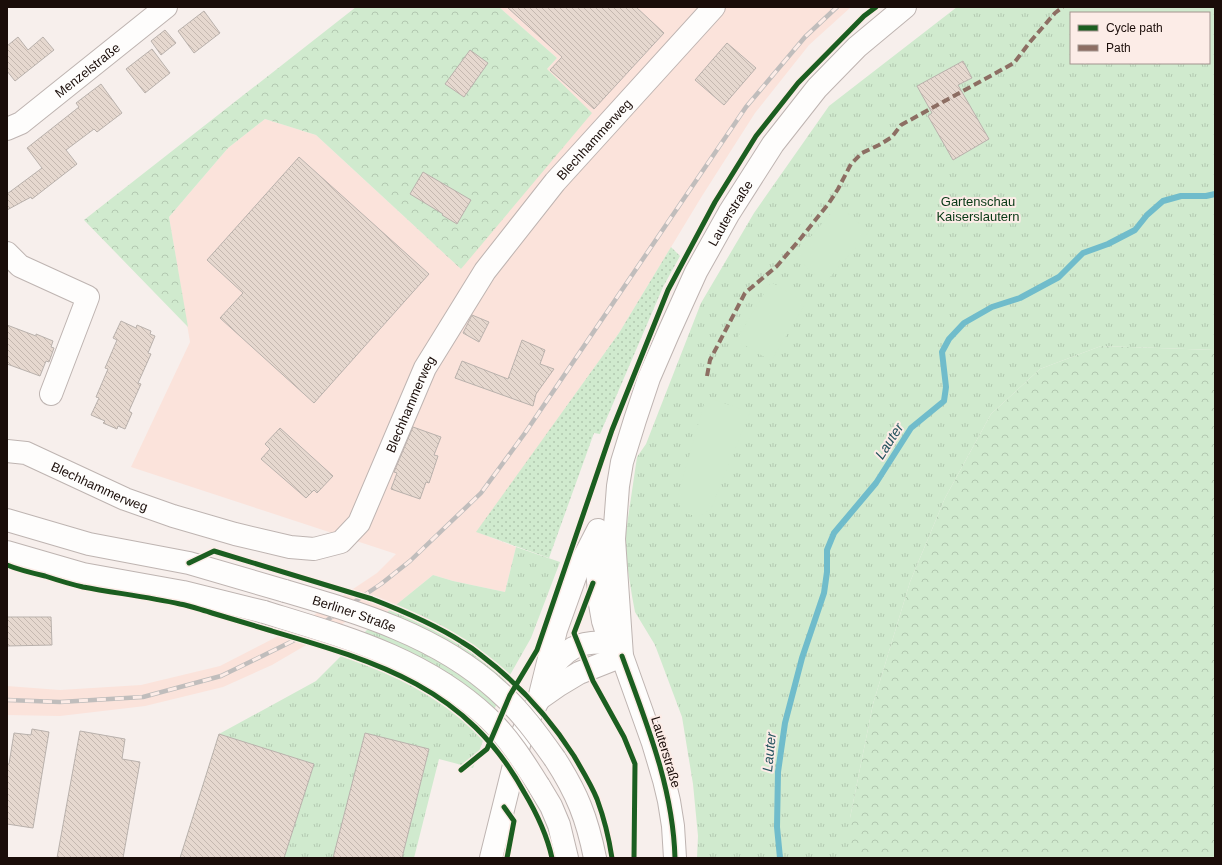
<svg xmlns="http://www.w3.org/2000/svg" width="1222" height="865" font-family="Helvetica,sans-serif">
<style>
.built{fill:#fbe3db}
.grass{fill:url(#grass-dots)}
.forest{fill:url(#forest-crowns)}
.park{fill:url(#park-tufts);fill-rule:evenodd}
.pitch{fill:#d0eace}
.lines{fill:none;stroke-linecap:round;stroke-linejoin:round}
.stream{stroke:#70bccb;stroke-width:6}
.building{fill:url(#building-back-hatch);stroke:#b9b1ac}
.minor-casing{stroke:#beb4b1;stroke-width:24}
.major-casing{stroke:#beb4b1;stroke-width:24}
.minor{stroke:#fefdfc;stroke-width:22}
.major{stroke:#fefdfc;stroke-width:22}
.rail-casing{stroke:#c0bdbc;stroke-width:4.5}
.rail{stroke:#fcece7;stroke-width:3;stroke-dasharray:9;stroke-linecap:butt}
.major-bridge-casing{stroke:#beb4b1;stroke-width:24;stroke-linecap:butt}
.major-bridge{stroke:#fefdfc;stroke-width:22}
.quiet{stroke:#8d6e63;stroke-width:4;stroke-dasharray:8 4;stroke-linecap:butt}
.cycleway-casing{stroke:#fcece7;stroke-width:8}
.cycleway{stroke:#1b5e20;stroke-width:5}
.labels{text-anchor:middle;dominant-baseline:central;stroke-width:4;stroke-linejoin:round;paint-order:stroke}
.street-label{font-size:13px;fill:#1a0d09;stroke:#fcece7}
.park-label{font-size:13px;fill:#073814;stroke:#fcece7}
.water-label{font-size:14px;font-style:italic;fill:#26545f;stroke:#fcece7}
</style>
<defs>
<pattern id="grass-dots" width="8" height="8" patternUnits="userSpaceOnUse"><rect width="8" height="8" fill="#d0eace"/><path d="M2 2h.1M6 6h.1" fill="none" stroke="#b2c8b0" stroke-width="1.8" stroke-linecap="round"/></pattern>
<pattern id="forest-crowns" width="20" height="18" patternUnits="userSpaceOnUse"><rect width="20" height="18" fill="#d0eace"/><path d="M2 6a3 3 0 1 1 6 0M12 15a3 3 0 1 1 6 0" fill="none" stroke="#b2c8b0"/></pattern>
<pattern id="park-tufts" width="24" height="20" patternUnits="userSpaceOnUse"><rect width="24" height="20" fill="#d0eace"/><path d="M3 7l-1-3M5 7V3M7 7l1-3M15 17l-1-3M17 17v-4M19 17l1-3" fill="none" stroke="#b2c8b0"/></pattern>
<pattern id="building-back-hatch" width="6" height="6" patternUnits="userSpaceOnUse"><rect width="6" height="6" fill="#e6d8cf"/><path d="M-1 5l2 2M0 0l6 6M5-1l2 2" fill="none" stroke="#c5b8b0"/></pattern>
</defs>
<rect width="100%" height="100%" fill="#f7efec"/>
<path class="built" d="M499 7H851L809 45 755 113 702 196 619 333 477 532 516 547 505 592 453 581 433 575 375 622 366 610 272 665 223 687 145 706 60 716 7 715V686L60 690 141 685 220 666 296 627 377 573 396 554 131 467 190 342 169 217 228 148 265 119 316 135 461 269 547 69 557 58Z"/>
<path class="grass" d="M671 247 680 256 663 287 600 434 594 433 549 558 476 532 619 333Z"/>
<path class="forest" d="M356 7H499L557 58 547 69 592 113 461 269 316 135 265 119 228 148 169 217 188 327 84 220Z
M1101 346 1215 350V858H850V818L873 704 910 582 945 498 991 414 1040 369Z"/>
<path class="park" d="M957 7H1215V350L1101 346 1040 369 991 414 945 498 910 582 873 704 850 818V858H697L698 836 693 784 682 717 655 645 635 612 632 596 624 545 637 457 646 444 701 303 754 213 829 106ZM1071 13H1209V63H1071Z
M516 547 560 562 531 638 502 689 473 768 439 759 414 858H180L219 734 316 681 375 622 433 575 453 581 505 592Z"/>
<path class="pitch" d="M838 205 869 232 825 283 794 256Z
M771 282 806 303 771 361 736 340Z
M706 397 750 412 711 509 698 517 682 512 677 499Z"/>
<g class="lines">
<path class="stream" d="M780 858 777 827 778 772 785 723 802 658 824 593 827 572V550L834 533 876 483 911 428 944 401 946 387 942 352 949 339 964 323 992 307 1020 298 1059 277 1083 253 1108 244 1135 230 1147 215 1163 201 1181 196H1206L1215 194"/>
</g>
<path class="building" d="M507 7H636L664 33 594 109 550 70 562 57Z
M204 11 220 33 194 53 178 31Z
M165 30 176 43 161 55 151 41Z
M18 37 28 50 43 37 54 50 15 81 7 71V46Z
M727 43 756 68 724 105 695 80Z
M152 49 170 73 145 93 126 69Z
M470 50 488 63 464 97 445 84Z
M963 61 972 78 958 85 989 139 953 160 928 116 932 113 917 86Z
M101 84 122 113 97 132 94 129 66 150 77 164 32 199 31 197 7 210V194L42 168 27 148 79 107 76 103Z
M299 157 429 274 314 403 220 318 243 293 207 260Z
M423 172 471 200 457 224 442 215 443 214 410 194Z
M472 315 489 322 479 342 463 333Z
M121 321 136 328 137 325 151 331 150 334 155 336 148 353 151 354 138 383 141 384 129 411 132 413 125 429 118 426 117 429 103 423 105 421 91 415 99 398 96 397 108 369 105 368 117 340 113 338Z
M7 325 36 336V334L53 341 51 347 54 348 49 362 46 361 40 376 7 364Z
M522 340 545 350 540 364 554 369 536 394 533 406 455 378 462 361 508 379Z
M413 427 441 437 434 455 438 456 429 483 426 482 420 499 391 489 397 473 394 472Z
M280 428 333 476 317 493 314 490 306 498 261 459 270 449 265 444Z
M7 617H51L52 645 7 646Z
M32 729 49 732 33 828 7 824V764H9L14 733 31 735Z
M80 731 125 739 122 759 140 762 123 858H57Z
M365 733 429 749 402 858H333Z
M219 734 314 764 284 858H180Z"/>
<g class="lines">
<defs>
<g id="minor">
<path id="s1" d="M7 129 21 123 166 7"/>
<path d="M7 253 20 266 88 297 51 394"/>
<path id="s2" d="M7 451 26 453 125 499 173 516 235 534 290 547 314 549 341 542 359 523 425 368 485 271 555 182 714 7"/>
</g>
<g id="major">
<path d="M7 520 89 544 189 563 285 591"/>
<path d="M598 536 597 569 600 604 603 621 610 643 620 654"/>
<path d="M7 552 83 574 183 592 264 612"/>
<path d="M547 674C565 649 578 640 610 643"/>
<path d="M539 699 559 685 579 673 622 656"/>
<path d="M555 759C577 793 587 818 595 858"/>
<path d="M539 786 551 806 559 825 567 858"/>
<path d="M491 858 521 737 529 718 539 699 556 630 575 577 580 565 598 530"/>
<path id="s3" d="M675 858 673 826 669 801 664 780 653 743 622 656 614 539 618 486 622 462 635 420 649 378 668 334 696 272 729 213 773 144 817 88 857 47 905 7"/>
</g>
</defs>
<use href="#minor" class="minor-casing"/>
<use href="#major" class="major-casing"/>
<use href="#minor" class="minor"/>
<use href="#major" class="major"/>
<defs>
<path id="rail" d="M7 700 60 702 143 697 221 676 305 635 381 584 410 561 481 493 525 433 746 107 805 37 837 7"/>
</defs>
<use href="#rail" class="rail-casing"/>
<use href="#rail" class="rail"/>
<defs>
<g id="major-bridge">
<path id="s4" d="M285 591C360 613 438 636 497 690 520 710 538 735 555 759"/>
<path d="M264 612C345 637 424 658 488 718 508 737 524 762 539 786"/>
</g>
</defs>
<use href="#major-bridge" class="major-bridge-casing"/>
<use href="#major-bridge" class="major-bridge"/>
<path class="quiet" d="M707 376 710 360 745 293 777 266 801 238 829 203 838 189 851 164 862 153 879 145 892 137 901 125 1014 63 1030 42 1055 13 1063 7"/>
<defs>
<path id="cycleway" d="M189 563 214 551 372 599C403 611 434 624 462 642 469 646 476 651 482 656 519 684 549 717 574 756 582 770 591 784 597 799 604 818 609 838 612 858
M7 565C19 570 32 573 45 576 57 580 70 584 83 587 115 593 148 597 180 604 191 606 201 610 212 613 232 619 252 625 272 631 378 662 467 688 524 792 536 812 547 835 552 858
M593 583 574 633 593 681 624 737 635 764 634 858
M622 656C646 722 673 787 675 858
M461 770 487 749 510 695 537 650 612 430 668 290 715 202 756 136 798 83 864 16 876 7
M504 807 514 821 507 858"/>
</defs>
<use href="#cycleway" class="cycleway-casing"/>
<use href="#cycleway" class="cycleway"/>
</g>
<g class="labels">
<g class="street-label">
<text stroke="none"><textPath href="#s1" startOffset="100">Menzelstraße</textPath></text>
<text stroke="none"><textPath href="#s2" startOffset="832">Blechhammerweg</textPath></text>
<text stroke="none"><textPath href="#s3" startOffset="677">Lauterstraße</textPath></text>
<text stroke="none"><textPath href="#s2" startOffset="508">Blechhammerweg</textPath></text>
<text stroke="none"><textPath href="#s2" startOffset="100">Blechhammerweg</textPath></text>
<text stroke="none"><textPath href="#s4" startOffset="73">Berliner Straße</textPath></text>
<text transform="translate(666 752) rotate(73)">Lauterstraße</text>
</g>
<g class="park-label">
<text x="978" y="201">Gartenschau<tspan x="978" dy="15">Kaiserslautern</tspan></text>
</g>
<g class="water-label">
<text transform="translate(889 441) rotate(-57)">Lauter</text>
<text transform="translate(769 752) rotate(-84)">Lauter</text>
</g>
</g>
<rect width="1222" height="865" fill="none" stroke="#1a0d09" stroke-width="16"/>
<rect x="1070" y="12" width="140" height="52" fill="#fcece7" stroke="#a2938e"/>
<rect x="1078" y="25" width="20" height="6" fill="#1b5e20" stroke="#a2938e"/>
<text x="1106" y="32" font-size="12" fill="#1a0d09">Cycle path</text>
<rect x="1078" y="45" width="20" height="6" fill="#8d6e63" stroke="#a2938e"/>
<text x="1106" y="52" font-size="12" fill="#1a0d09">Path</text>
</svg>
